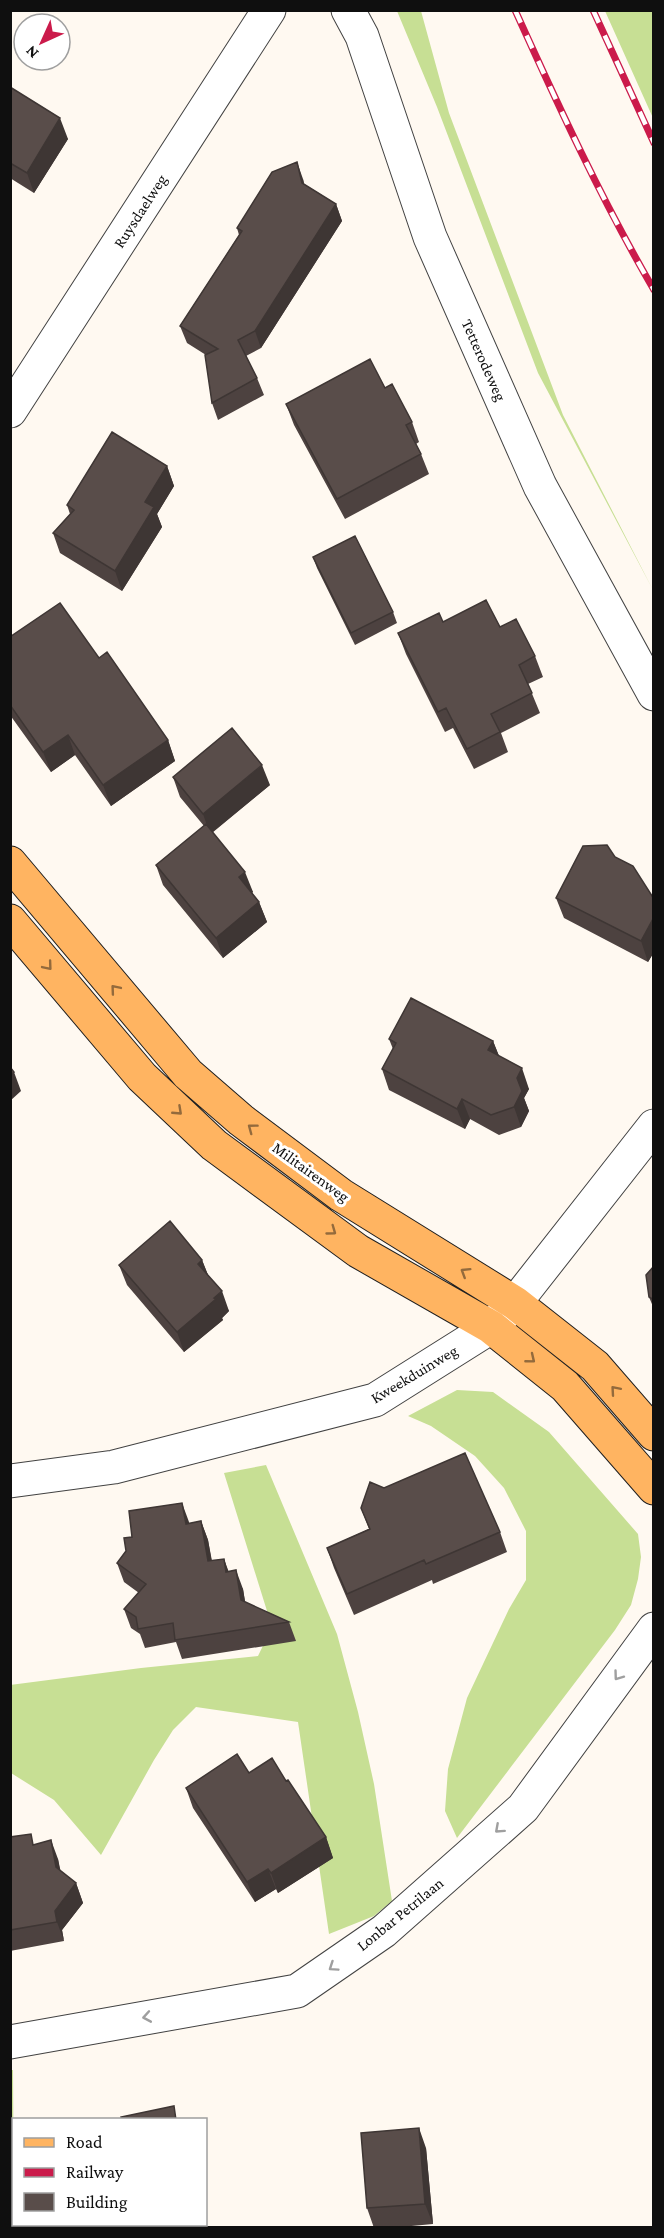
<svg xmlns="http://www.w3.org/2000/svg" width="664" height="2238" font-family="'Crimson Pro',serif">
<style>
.forest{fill:#c7df94}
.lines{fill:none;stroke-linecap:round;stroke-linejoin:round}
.minor-casing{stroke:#424242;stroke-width:35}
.major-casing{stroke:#202020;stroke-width:35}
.minor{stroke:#fff;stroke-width:33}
.major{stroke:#ffb461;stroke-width:33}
.rail-casing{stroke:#cb1b4b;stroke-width:7}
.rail{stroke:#fff;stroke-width:4.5;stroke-dasharray:14;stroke-linecap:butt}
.wall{fill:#4d4240}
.shaded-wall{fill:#3e3634}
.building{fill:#594d4a;stroke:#3e3634;stroke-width:1.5}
.oneway{stroke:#936a3c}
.oneway2{stroke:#9f9f9f}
.labels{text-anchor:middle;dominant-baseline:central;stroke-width:6;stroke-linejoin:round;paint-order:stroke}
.street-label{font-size:16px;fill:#0f0f0f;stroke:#fff}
</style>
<rect width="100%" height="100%" fill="#fff9f1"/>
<path class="forest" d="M397 11H421L449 113 563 415 653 590 538 373 437 107Z
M605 11H653V118Z
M457 1390 493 1392 549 1432 638 1534 641 1557 638 1579 631 1605 615 1630 457 1838 445 1811 448 1769 467 1698 509 1609 526 1580V1531L504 1488 475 1456 431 1426 408 1416Z
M266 1465 337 1634 358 1712 374 1784 392 1901 374 1916 329 1934 298 1722 196 1707 173 1730 154 1760 101 1855 54 1800 11 1773 10 1685 141 1668 258 1656 272 1627 224 1473Z
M10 2070H13L14 2224 30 2225 31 2227 11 2228Z"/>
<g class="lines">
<defs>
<path id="minor" d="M348 10 362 36 430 237 540 486 654 694
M10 411 269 10
M10 1481 114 1467 375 1400 491 1327 515 1303 654 1126
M10 2042 297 1991 384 1931 523 1808 654 1629"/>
<path id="major" d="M10 863 188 1074 241 1120 341 1195 515 1303 595 1366 654 1434
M10 921 142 1077 214 1145 358 1251 491 1327 565 1386 654 1488"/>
</defs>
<use href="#minor" class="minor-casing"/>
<use href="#major" class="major-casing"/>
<use href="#minor" class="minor"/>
<use href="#major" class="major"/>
<defs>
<path id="rail" d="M515 10C558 105 601 199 654 290
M593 10 654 143"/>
</defs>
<use href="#rail" class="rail-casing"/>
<use href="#rail" class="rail"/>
</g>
<path class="wall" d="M10 87 68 139 34 193 10 178Z
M303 179 304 184 336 204 342 221 261 348 246 356 257 378 264 395 218 420 212 403 206 355 187 343 180 326 239 235 237 228Z
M385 388 412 422 419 442 416 444 421 454 429 474 345 519 294 425 286 404Z
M167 466 174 486 157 514 162 527 122 591 60 553 53 533 70 514 67 505Z
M313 557 393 612 397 623 355 645 317 568Z
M443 622 500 627 535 656 543 677 528 684 540 713 501 733 508 752 474 769 453 728 445 732 406 654 398 633Z
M10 637 99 658 168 740 175 761 111 806 75 755 51 772 10 715Z
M173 777 270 785 212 833 253 892 252 893 259 902 267 922 223 958 163 885 156 865 204 826 180 797Z
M615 857 654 899V952L648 962 564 918 556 898Z
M389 1039 493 1041 499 1056 529 1089 524 1098 529 1111 521 1127 499 1135 470 1119 465 1129 389 1090 382 1069 393 1049Z
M202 1260 208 1275 229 1311 222 1318 223 1320 184 1352 127 1285 119 1265Z
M654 1266V1309L649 1297Z
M361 1508 500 1532 507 1552 433 1584 432 1580 354 1615 334 1568 327 1548 369 1529Z
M201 1521 208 1540 212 1561 224 1559 228 1571 243 1589 245 1602 289 1622 296 1641 182 1659 176 1642 145 1648 140 1634 131 1628 124 1609 139 1593 124 1582 117 1563 126 1551 132 1537Z
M249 1773 286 1781 326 1837 333 1858 278 1893 276 1889 255 1902 193 1808 186 1788Z
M10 1837 35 1845 58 1859 60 1871 76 1883 83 1903 62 1930 64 1941 10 1951Z
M426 2148 433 2224 390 2228H374L367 2208Z
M53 2224H85L69 2228H55Z
M86 2224H194L180 2228H87Z"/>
<path class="shaded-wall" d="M60 118 68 139 34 193 27 173Z
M297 162 303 179 308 200 302 183Z
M336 204 342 221 261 348 255 331Z
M167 466 174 486 157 514 162 527 122 591 115 571 145 502Z
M68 735 75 755 51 772 43 752Z
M168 740 175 761 111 806 103 785Z
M262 765 270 785 210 834 203 814Z
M245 872 253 892 246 897 239 877Z
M259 902 267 922 223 958 216 938Z
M654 917V952L648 962 641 941Z
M493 1041 501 1061 488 1050Z
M522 1068 529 1089 524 1098 529 1111 521 1127 514 1107 517 1078Z
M14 1072 21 1091 10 1101V1075Z
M462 1099 470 1119 465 1129 457 1109Z
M202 1260 210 1280 198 1264Z
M222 1291 229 1311 222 1318 223 1320 184 1352 177 1332Z
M182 1503 189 1522 193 1544 186 1524Z
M201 1521 208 1540 215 1581 208 1561Z
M224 1559 231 1578 226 1572Z
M236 1570 243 1589 248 1619 241 1600Z
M326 1837 333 1858 278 1893 271 1873Z
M51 1840 58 1859 64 1887 56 1867Z
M268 1869 276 1889 255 1902 247 1882Z
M76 1883 83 1903 62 1930 64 1941 57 1922 55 1911Z
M419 2128 426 2148 433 2224 425 2204Z"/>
<path class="building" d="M10 87 60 118 27 173 10 163Z
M297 162 302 183 336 204 255 331 238 340 257 378 212 403 205 355 218 349 180 326 242 231 237 228 272 172Z
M370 359 385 388 392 384 412 422 406 425 421 454 337 499 286 404Z
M112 432 167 466 145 502 154 507 115 571 53 533 74 510 67 505Z
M355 536 393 612 351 633 313 557Z
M486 600 500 627 516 619 535 656 519 665 532 693 491 714 500 732 467 749 446 708 438 712 398 633 439 613 443 622Z
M60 603 99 658 107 652 168 740 103 785 68 735 43 752 10 705V637Z
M232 728 262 765 203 814 173 777Z
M206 824 245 872 239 877 259 902 216 938 156 865Z
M607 845 615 857 633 866 654 899V917L641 941 556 898 583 846Z
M411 998 493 1041 488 1050 522 1068 517 1078 522 1091 514 1107 491 1115 462 1099 457 1109 382 1069 396 1043 389 1039Z
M10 1067 14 1072 10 1075Z
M170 1221 202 1260 198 1264 222 1291 214 1298 216 1299 177 1332 119 1265Z
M654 1266V1300L649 1297 646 1275Z
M465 1453 500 1532 426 1564 424 1560 347 1594 327 1548 370 1529 361 1508 370 1482 384 1488Z
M182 1503 186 1524 201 1521 208 1561 224 1559 226 1572 236 1570 241 1600 289 1622 175 1640 173 1623 138 1629 136 1617 124 1609 146 1584 117 1563 126 1551 124 1538 132 1537 129 1511Z
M237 1754 249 1773 272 1758 286 1781 288 1780 326 1837 271 1873 268 1869 247 1882 186 1788Z
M31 1834 33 1845 51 1840 56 1867 76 1883 55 1911 57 1922 10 1930V1837Z
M174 2106 176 2120H122L121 2117Z
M419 2128 425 2204 367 2208 361 2133Z
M14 2219V2224H16V2228H10V2220Z
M86 2224H105L92 2228H87Z"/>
<defs><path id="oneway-chevron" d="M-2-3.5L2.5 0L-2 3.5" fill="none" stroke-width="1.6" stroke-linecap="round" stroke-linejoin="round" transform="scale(1.5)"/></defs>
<g class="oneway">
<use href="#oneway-chevron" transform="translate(48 966) rotate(50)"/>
<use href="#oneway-chevron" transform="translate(115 989) rotate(-130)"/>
<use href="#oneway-chevron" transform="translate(178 1111) rotate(43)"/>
<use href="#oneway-chevron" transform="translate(252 1128) rotate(-143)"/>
<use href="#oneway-chevron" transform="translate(332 1231) rotate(36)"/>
<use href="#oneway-chevron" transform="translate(465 1272) rotate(-148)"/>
<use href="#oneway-chevron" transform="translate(531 1359) rotate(39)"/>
<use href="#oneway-chevron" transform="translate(615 1390) rotate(-131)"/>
</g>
<g class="oneway2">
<use href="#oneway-chevron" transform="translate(618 1676) rotate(126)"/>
<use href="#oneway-chevron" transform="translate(499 1829) rotate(138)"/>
<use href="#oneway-chevron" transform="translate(333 1967) rotate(146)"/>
<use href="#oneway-chevron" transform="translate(147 2017) rotate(170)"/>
</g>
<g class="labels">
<g class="street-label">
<text transform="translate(140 211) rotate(-57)">Ruysdaelweg</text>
<text transform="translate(484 360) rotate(66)">Tetterodeweg</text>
<text transform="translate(311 1172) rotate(36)">Militairenweg</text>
<text transform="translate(414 1374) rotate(-31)">Kweekduinweg</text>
<text transform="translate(400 1914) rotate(-39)">Lonbar Petrilaan</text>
</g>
</g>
<rect width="664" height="2238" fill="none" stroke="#0f0f0f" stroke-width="24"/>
<rect x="12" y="2118" width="195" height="108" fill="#ffffff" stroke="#9f9f9f" stroke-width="1.5"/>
<rect x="24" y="2138" width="30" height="9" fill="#ffb461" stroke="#9f9f9f" stroke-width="1.5"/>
<text x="66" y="2148" font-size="18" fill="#0f0f0f">Road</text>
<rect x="24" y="2168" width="30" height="9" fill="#cb1b4b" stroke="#9f9f9f" stroke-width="1.5"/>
<text x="66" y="2178" font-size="18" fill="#0f0f0f">Railway</text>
<rect x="24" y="2193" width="30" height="18" fill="#594d4a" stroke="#9f9f9f" stroke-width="1.5"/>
<text x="66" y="2208" font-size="18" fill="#0f0f0f">Building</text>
<g transform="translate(42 42) rotate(225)"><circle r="28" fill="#ffffff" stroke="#9f9f9f" stroke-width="1.5"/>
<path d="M0-4.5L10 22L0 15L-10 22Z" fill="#cb1b4b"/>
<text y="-9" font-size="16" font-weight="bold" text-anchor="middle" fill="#0f0f0f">N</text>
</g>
</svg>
